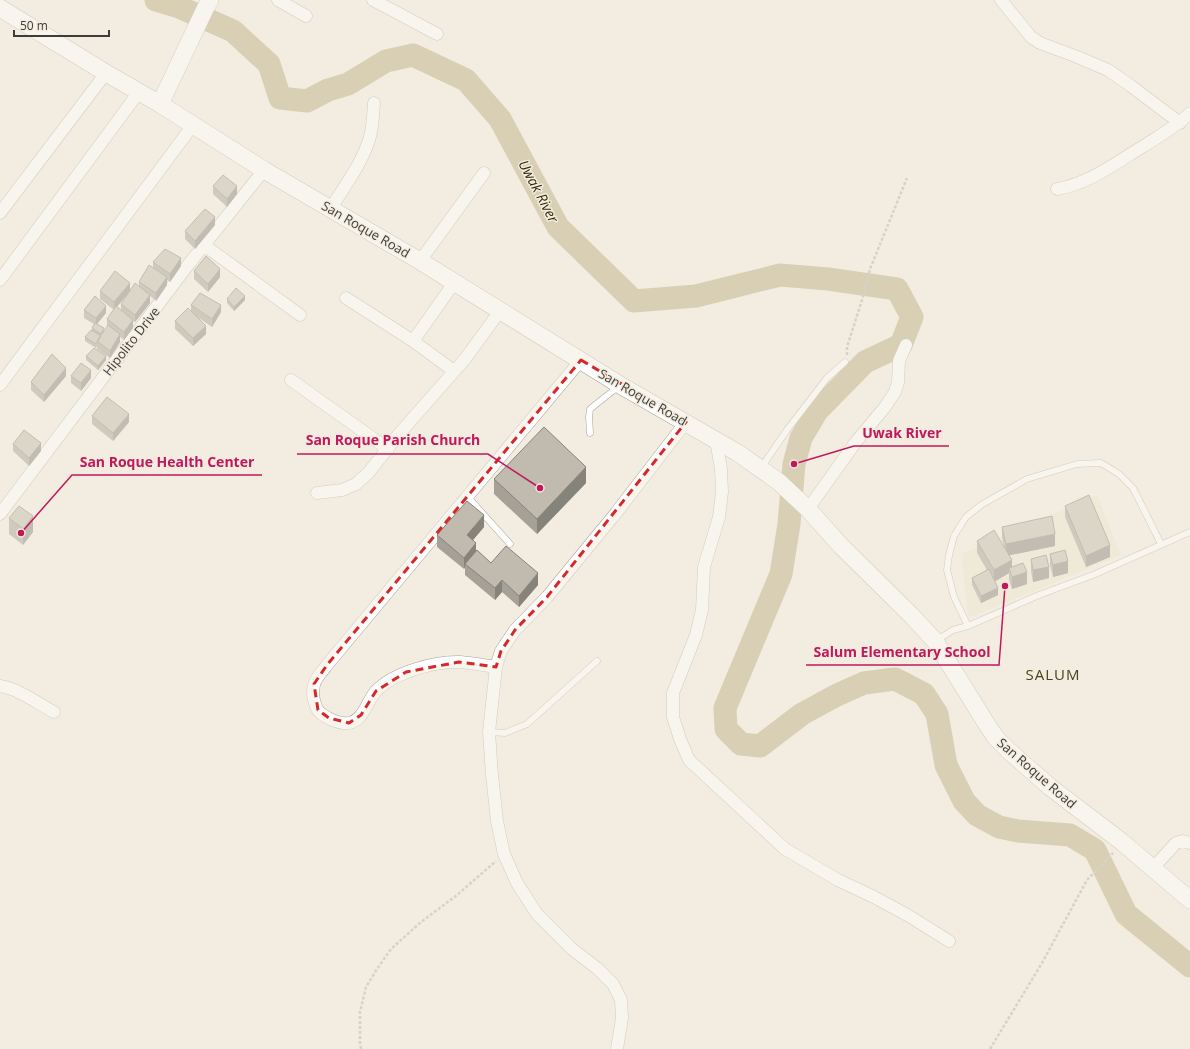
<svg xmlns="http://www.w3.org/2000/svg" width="1190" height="1049" font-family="'Open Sans',sans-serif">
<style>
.built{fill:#ebe4cf}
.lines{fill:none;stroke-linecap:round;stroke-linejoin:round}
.river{stroke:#bbac80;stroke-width:23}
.lane-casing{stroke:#a9a598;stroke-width:7}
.street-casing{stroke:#a9a598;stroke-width:13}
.secondary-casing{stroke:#a9a598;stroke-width:18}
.path{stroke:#b6b2a8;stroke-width:2.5;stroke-dasharray:3 2;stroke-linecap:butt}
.lane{stroke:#fff;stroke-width:6}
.street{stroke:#fff;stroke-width:12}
.secondary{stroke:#fff;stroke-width:17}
.wall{fill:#a5a196}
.shaded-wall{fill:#86837a}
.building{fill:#c0bbae;stroke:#86837a}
.marked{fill:none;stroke:#d62828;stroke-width:3;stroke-dasharray:8 5;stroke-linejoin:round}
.labels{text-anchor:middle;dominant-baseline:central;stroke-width:3;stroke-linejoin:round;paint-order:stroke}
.street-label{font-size:13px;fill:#3e3c37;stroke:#f2ede0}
.water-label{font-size:14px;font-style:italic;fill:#342903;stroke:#f2ede0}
.quarter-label{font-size:15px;letter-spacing:1px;fill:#4d4118;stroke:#f2ede0}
.leader{fill:none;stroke:#c2185b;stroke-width:1.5}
.callout-dot{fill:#c2185b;stroke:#f2ede0;stroke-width:1.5}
.callout-label{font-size:14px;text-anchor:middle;font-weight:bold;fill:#c2185b;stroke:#f2ede0;stroke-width:3;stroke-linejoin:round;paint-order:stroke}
</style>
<rect width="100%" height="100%" fill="#f2ede0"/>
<path class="built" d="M1097 495 1121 555 968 618 961 554Z"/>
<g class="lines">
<path class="river" d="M156 0 179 7 233 31 269 64 280 98 307 101 328 90 348 84 386 61 413 55 466 80 500 119 558 227 634 301 696 296 780 275 828 279 897 289 912 317 901 345 865 362 817 411 801 438 794 464 789 524 781 574 725 708 726 729 741 744 760 746 802 714 837 695 864 683 895 679 924 694 937 714 946 765 964 801 977 815 999 827 1018 831 1070 835 1095 850 1126 914 1190 966"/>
<defs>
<path id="lane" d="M590 433 589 417 590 409 619 386
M761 468 787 430 827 378 845 362
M467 496 510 544
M968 626 954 597 947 570 949 555 954 536 966 517 981 505 1027 479 1077 464 1101 463 1119 474 1133 488 1161 544
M937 640 953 630 968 626 1039 595 1093 575 1190 532
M489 732 505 733 527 724 597 661"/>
<path id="street" d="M278 0 306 16
M373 0 437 34
M1001 0 1031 37 1040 43 1075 56 1108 70 1131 86 1180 123
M1057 189C1088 184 1116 163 1142 147 1159 136 1176 127 1190 113
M331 208C344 187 361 165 369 140 373 128 373 115 374 103
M0 213 106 73
M204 245 300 315
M420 261 484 173
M0 280 139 92
M346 298 413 341 454 371
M413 341 454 283
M291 380 388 449
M0 385 193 125
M716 440 721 469 722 492 719 517 704 567 702 610 696 635 673 693V717L680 739 689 760 785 849 838 880 874 897 909 916 949 941
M317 493 342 490 356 484 369 472 399 434 465 359 500 311
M808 509 855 443 885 407 895 392 898 382 899 361 906 345
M0 514 188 265 264 170
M496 667C484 665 472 663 460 662 434 661 393 673 376 691 367 701 364 720 349 723 340 725 321 716 317 709 314 702 312 692 314 685 315 679 323 670 327 665L581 360
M0 686C19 689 37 703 54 712
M1153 868 1176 843 1183 841 1190 843
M617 1049 622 1018 621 1000 613 984 598 969 572 949 537 914 517 883 504 854 497 821 492 775 489 732 496 667 501 651 515 630 547 597 616 513 686 422"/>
<path id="secondary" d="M0 8 106 73 160 104 264 170 420 261 620 385 738 453 779 482 808 509 841 546 912 616 935 641 986 723 996 738 1009 751 1050 787 1122 842 1190 900
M160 104 205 9 210 0"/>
</defs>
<use href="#lane" class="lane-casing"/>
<use href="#street" class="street-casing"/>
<use href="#secondary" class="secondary-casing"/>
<path class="path" d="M847 355V347L862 300 870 269 907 178
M361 1049 360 1043V1012L366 987 377 969 391 949 421 922 457 895 496 861
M990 1049 1042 963 1087 880 1113 853"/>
<use href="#lane" class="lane"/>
<use href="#street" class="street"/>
<use href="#secondary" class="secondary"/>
</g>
<path class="wall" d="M213 186 237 194 227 207 213 194Z
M215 225 195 249 185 239V231Z
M153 262 181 266 170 282 167 280V285L156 301 150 296V303L135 322 133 321V328L124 340 120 337V342L110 358 97 349V346L96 348 85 341V337L92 330V328L94 324 84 318V310L106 313 97 324 104 331 107 327V319L114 310 100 299V291H130L117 307 121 310V304L139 286V282L153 268Z
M194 271 220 277 208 292 194 279Z
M227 299 245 300 234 311 227 303Z
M191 305 221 312 212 327 197 317 206 334 193 346 175 329V321L191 311Z
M86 356 106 360 98 370 86 360Z
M66 376 44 402 31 390V382Z
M71 376 91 378 81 391 71 383Z
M92 416 129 422 113 441 92 424Z
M13 444 41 451 29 466 13 451Z
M494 479 586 483 537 534 494 494Z
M1065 506 1110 557 1086 567 1065 517Z
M9 518 33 532 23 545 9 534Z
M484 527 473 540 476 551 491 563 538 585 519 607 502 592 495 600 465 575V567L464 569 437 547V535Z
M1002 527 1055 546 1009 555 1012 567 1027 584 1012 589 1009 580V573L995 581 998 595 981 603 972 585V578L987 570 977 553V541L1004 546 1002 538Z
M1050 554 1068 573 1053 577 1050 565Z
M1031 559 1049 578 1033 582 1031 571Z"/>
<path class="shaded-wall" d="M237 186V194L227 207V199Z
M215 217V225L195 249V241Z
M181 258V266L170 282V274Z
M220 269V277L208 292V284Z
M167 277V285L156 301V293Z
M130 283V291L114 310V302Z
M150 295V303L135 322V315Z
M245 296V300L234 311V307Z
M221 305V312L212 327V319Z
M106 306V313L96 325V318Z
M133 320V328L124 340V332Z
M206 326V334L193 346V338Z
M120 334V342L110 358V351Z
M106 356V360L98 370V366Z
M66 368V376L44 402V395Z
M91 370V378L81 391V383Z
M129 414V422L113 441V433Z
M41 443V451L29 466V458Z
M586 467V483L537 534V519Z
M484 515V527L467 547V535Z
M33 516V532L23 545V529Z
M1055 534V546L1006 556V544Z
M476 543V554L465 564V567L464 569V558Z
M1110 545V557L1086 567V556Z
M1012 560V571L1009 568V573L994 582V570Z
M1068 561V573L1053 577V565Z
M1049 567V578L1033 582V570Z
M1027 572V584L1012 589V577Z
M538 573V585L519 607V596Z
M502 580V592L495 600V588Z
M998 588V595L981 603V596Z"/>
<path class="building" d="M223 175 237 186 227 199 213 186Z
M205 209 215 217 195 241 185 231Z
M165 249 181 258 170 274 153 262Z
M206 256 220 269 208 284 194 271Z
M149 265 167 277 156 293 139 282Z
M115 271 130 283 114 302 100 291Z
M135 283 150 295 135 315 121 304Z
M236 288 245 296 234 307 227 299Z
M200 293 221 305 212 319 191 305Z
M95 296 106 306 96 318 84 310Z
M116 306 133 320 124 332 107 319Z
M188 308 206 326 193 338 175 321Z
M95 323 104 328 101 334 92 328Z
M108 325 120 334 110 351 97 341Z
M91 330 101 336 96 344 85 337Z
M94 348 106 356 98 366 86 356Z
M52 354 66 368 44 395 31 382Z
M81 363 91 370 81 383 71 376Z
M107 397 129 414 113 433 92 416Z
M544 427 586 467 537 519 494 479Z
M24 430 41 443 29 458 13 444Z
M1089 495 1110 545 1086 556 1065 506Z
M467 501 484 515 467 535 476 543 464 558 437 535Z
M19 506 33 516 23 529 9 518Z
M1052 516 1055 534 1006 544 1002 527Z
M994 530 1012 560 994 570 977 541Z
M506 546 538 573 519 596 502 580 495 588 465 564 477 550 491 563Z
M1065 550 1068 561 1053 565 1050 554Z
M1046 555 1049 567 1033 570 1031 559Z
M1023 563 1027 572 1012 577 1009 568Z
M989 569 998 588 981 596 972 578Z"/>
<path d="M0 0H1190V1049H0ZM581 360 686 422 547 597 515 630 501 651 496 667 459 662 406 672 376 691 361 715 349 723 329 718 318 710 314 684 327 665Z" fill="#f2ede0" fill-opacity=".55" fill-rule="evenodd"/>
<path class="marked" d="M581 360 686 422 547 597 515 630 501 651 496 667 459 662 406 672 376 691 361 715 349 723 329 718 318 710 314 684 327 665Z"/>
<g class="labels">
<g class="street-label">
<text transform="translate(366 229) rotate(30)">San Roque Road</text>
<text transform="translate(131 341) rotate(-52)">Hipolito Drive</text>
<text transform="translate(643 397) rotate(30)">San Roque Road</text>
<text transform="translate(1037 773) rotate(41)">San Roque Road</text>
</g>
<g class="water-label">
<text transform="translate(539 191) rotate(62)">Uwak River</text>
</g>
<g class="quarter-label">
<text x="1053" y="674">SALUM</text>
</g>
</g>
<path class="leader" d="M794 464L854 446H949M540 488L488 454H297M21 533L72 475H262M1005 586L999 665H806"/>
<g class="callout-dot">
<circle cx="794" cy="464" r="4"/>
<circle cx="540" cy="488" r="4"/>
<circle cx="21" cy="533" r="4"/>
<circle cx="1005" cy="586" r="4"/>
</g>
<g class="callout-label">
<text x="902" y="438">Uwak River</text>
<text x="393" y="445">San Roque Parish Church</text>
<text x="167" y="467">San Roque Health Center</text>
<text x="902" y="657">Salum Elementary School</text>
</g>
<path d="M14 30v6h95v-6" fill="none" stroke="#3e3c37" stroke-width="2"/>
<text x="20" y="30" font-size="12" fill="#3e3c37" stroke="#f2ede0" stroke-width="3" paint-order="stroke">50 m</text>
</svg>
